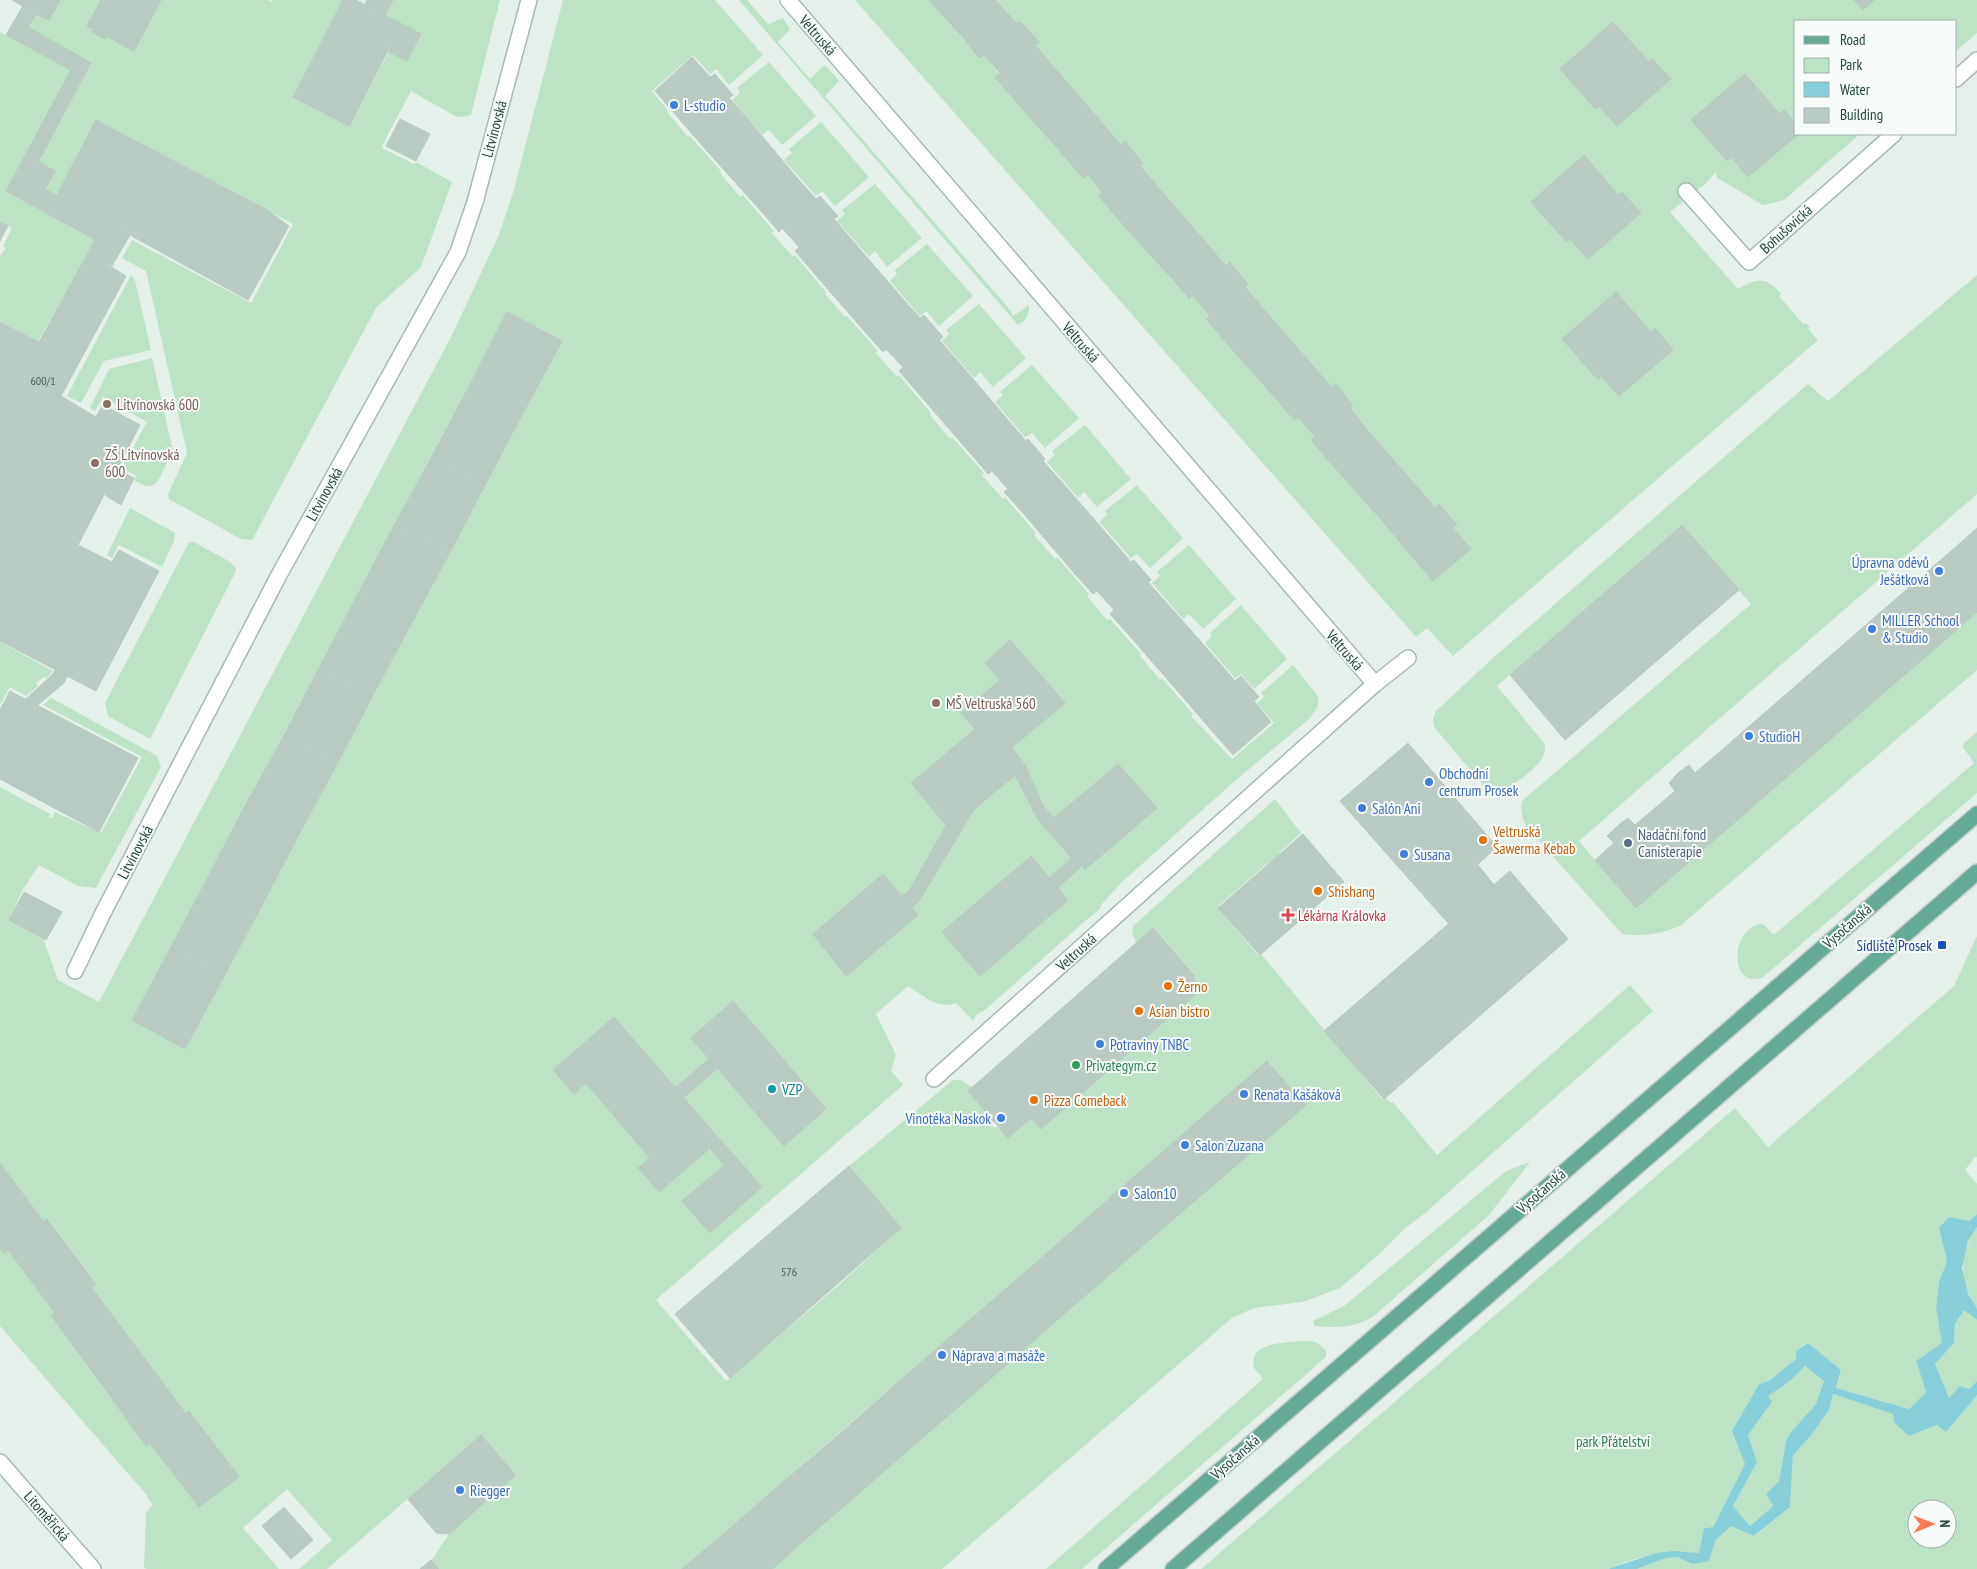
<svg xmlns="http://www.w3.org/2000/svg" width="1977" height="1569" font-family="'PT Sans Narrow',sans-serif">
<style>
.green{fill:#bce3c6;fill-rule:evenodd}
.water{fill:#88cfda;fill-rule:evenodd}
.building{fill:#bacbc4;stroke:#b6cac2}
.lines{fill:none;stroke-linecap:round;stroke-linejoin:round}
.minor-casing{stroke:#a6b9b2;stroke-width:18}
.major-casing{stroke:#c1cbc8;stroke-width:18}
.minor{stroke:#fff;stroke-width:15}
.major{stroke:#65aa97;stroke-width:15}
.shop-dot{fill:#3f7fe0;stroke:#f7fbf9;stroke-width:2}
.education-dot{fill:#8d6e63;stroke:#f7fbf9;stroke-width:2}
.food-dot{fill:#e8710a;stroke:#f7fbf9;stroke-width:2}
.service-dot{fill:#5c6f8a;stroke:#f7fbf9;stroke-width:2}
.health-dot{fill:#e0444e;stroke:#f7fbf9;stroke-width:2}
.transit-dot{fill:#1a4fb4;stroke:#f7fbf9;stroke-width:2}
.leisure-dot{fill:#2e9e5b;stroke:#f7fbf9;stroke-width:2}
.culture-dot{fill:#0f9aa8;stroke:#f7fbf9;stroke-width:2}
.labels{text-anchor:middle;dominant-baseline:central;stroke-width:4;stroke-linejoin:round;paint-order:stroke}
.number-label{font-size:12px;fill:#47665c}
.street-label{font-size:15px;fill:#21443a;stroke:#f7fbf9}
.shop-label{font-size:15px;fill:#366cbe;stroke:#f7fbf9;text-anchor:start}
.education-label{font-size:15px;fill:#785e54;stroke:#f7fbf9;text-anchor:start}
.food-label{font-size:15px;fill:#c56008;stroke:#f7fbf9;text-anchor:start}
.service-label{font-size:15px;fill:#4e5e75;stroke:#f7fbf9;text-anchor:start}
.health-label{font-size:15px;fill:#be3a42;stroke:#f7fbf9;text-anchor:start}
.transit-label{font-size:15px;fill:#164399;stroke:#f7fbf9;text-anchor:end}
.leisure-label{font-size:15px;fill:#27864d;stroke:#f7fbf9;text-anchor:start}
.culture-label{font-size:15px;fill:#0d838f;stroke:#f7fbf9;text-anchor:start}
.park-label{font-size:15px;fill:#278047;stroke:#f7fbf9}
</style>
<rect width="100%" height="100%" fill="#e5f0eb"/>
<path class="green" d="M60 0H101L87 26 94 29 92 32 105 39 106 36 134 51 161 0H268L272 2 273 0H343L293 96 349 126 389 52 407 61 421 35 385 15 393 0H500L471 115 461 117 455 116 411 91 383 144 382 148 414 164 416 162 452 182 421 267 376 308 252 540 241 539 169 499 168 494 187 453 146 271 122 258 132 240 251 303 293 224 97 120 57 195 45 189 55 171 38 162 91 64 28 27 36 14 49 19Z
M563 0H715L763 55 729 85 716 69 710 74 693 55 652 91 669 112 668 113 688 137 690 136 721 171 720 173 740 197 743 195 774 231 772 233 793 257 795 255 826 292 825 294 845 317 847 316 878 351 876 353 897 377 899 375 931 413 930 415 950 439 952 437 984 473 982 475 1003 499 1005 497 1036 533 1034 535 1055 559 1057 557 1089 594 1087 596 1107 620 1110 619 1141 654 1140 656 1160 680 1162 678 1193 714 1191 716 1232 759 1274 723 1257 703 1264 697 1261 693 1293 665 1317 695C1321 705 1315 711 1309 719L1237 779 1121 883 1101 905 1100 909 1085 921 985 1010 977 1014 973 1021 956 1003C938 1010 923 995 908 986L876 1014 896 1055 891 1071 903 1085 656 1300 726 1381 840 1284 901 1228 849 1166 953 1080H961L973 1088 968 1092 994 1121 991 1124 994 1128 1030 1117 1041 1129 1202 989 1193 978 1195 975 1154 928 1136 942 1132 933 1133 926 1275 799 1301 833 1279 853 1281 855 1271 864 1269 862 1217 907 1258 955 1261 954 1382 1099 1385 1097 1391 1103 1393 1102 1437 1155 1630 985 1653 1011 1425 1213 1403 1230 1378 1255 1340 1288 1303 1302 1254 1308 1232 1318 942 1569H772L1305 1104 1268 1061 682 1569H439L431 1561 449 1534 517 1475 481 1435 327 1569H299L332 1540 287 1489 243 1528 279 1569H146L144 1567 146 1512 153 1505 144 1492 0 1326V1248L4 1253 8 1250 55 1313 51 1317 146 1446 150 1443 198 1506 239 1477 189 1411 186 1414 91 1287 96 1283 48 1219 43 1221 0 1163V787L50 814 49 817 52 818 55 812 101 833 142 757 43 705 51 698 157 756 161 767 96 888 78 886 39 865 22 891 9 920 43 938 58 980 99 1002 452 335 498 237 513 193ZM507 313 561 341 185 1049 132 1020ZM1010 640 1065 703 1012 748 1025 765 1043 806 1054 818 1118 764 1157 808 1086 870 1082 866 1058 888 1068 900 980 976 943 932 1030 856 1049 878 1072 858 1015 775 973 811 919 901 912 908 918 915 846 976 813 934 883 875 902 896 909 891 947 824 911 783 975 729 961 713 1000 680 985 663ZM733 1001 826 1109 784 1146 717 1069 683 1098 762 1187 710 1233 683 1201 724 1165 710 1149 658 1192 638 1168 650 1158 586 1083 574 1093 553 1070 614 1017 675 1088 709 1059 691 1038Z
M739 0H747L768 24 783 18 790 29 778 42 810 79 825 65 839 81 825 96 1011 311 1013 316 1029 305C1030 314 1026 321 1018 325Z
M855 0H929L979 58 984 55 1083 178 1088 174 1103 193 1100 196 1188 299 1193 295 1210 316 1206 319 1294 420 1298 417 1315 436 1311 440 1433 581 1471 549 1453 528 1457 525 1439 504 1435 508 1350 408 1353 404 1336 384 1331 387 1245 287 1248 283 1231 262 1226 266 1140 166 1143 162 1125 141 1121 145 1035 45 1038 42 1021 21 1017 24 996 0H1854L1863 10 1874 0H1977V33L1956 51V21H1796V124L1780 114 1745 74 1692 120 1727 161 1731 157 1748 177 1799 134H1860L1784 200 1765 205 1761 204 1717 178 1716 172 1706 183 1670 212 1738 289C1756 279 1765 275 1781 294L1779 296 1803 324 1806 323 1810 328 1808 329 1818 340 1453 656 1427 628 1416 637ZM1613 22 1649 62 1653 59 1670 80 1617 126 1599 106 1595 109 1560 69ZM1584 155 1618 195 1622 192 1641 213 1588 259 1570 239 1565 242 1531 202ZM1616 292 1651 332 1655 329 1673 350 1619 396 1601 376 1597 379 1563 339Z
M0 32 71 70 6 191 96 240 38 341 0 321V256L6 248 3 246 12 228 0 222Z
M769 62 816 116 782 145 769 130 762 135 732 100 740 93 737 88Z
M821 122 869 177 835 206 822 191 816 196 784 160 792 153 789 149Z
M875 184 922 238 887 267 875 251 869 257 837 221 845 214 842 210Z
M927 244 973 296 939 326 926 311 920 316 890 281 897 274 895 270Z
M131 275 135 280 151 350 104 361 81 403 67 396Z
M1977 275V494L1579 841 1632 904 1977 603V670L1680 926C1660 934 1644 937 1622 934L1526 826C1522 817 1520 811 1522 801L1751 604 1681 525 1497 686 1545 744C1545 750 1545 755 1541 760 1533 771 1509 792 1493 791 1490 790 1486 787 1483 785L1434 727 1433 719 1436 711 1493 658 1808 384 1828 401Z
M979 304 1026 358 993 387 980 372 974 378 942 341 949 334 946 330Z
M152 358 173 451 158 481C150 490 143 485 134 480L136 476 122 468 147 422 103 397 95 411 90 408 109 369Z
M1032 365 1079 418 1045 448 1032 433 1025 437 995 402 1003 395 1000 392Z
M1085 425 1131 479 1097 507 1084 492 1078 498 1047 462 1055 455 1052 451Z
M1137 485 1183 538 1150 568 1137 554 1131 558 1099 522 1107 515 1105 511Z
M130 508 175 533 174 541 162 567 119 545 112 558 107 555Z
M189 542H194L230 562 235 567 236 571 150 739 108 716 105 703Z
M1189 545 1236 599 1203 629 1189 614 1183 619 1152 583 1160 576 1157 572Z
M1241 605 1287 659 1254 689 1241 674 1235 678 1205 643 1212 636 1210 633Z
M0 642 53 671 46 679 44 677 36 683 38 686 26 696 10 687 0 705Z
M1977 732V793L1762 978C1759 978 1754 979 1751 979 1729 974 1734 925 1763 924L1774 935 1974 763 1963 747 1964 743Z
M1977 936V1157H1975L1965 1170 1977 1184V1214L1969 1221 1939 1228 1947 1261 1939 1282 1936 1307 1943 1343 1916 1361 1926 1392 1909 1409 1836 1388 1841 1370 1807 1343 1796 1351V1359L1769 1381 1759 1384 1732 1431 1745 1464 1713 1527 1704 1528 1699 1554C1662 1550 1642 1555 1608 1569H1201L1735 1108 1768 1147 1954 986Z
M1530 1162 1489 1215 1375 1315C1357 1328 1337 1328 1315 1326L1313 1321 1344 1306 1506 1171Z
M1977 1227V1309C1958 1286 1959 1251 1977 1227Z
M1964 1309 1977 1320V1381L1969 1389 1949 1399 1935 1364 1954 1343 1955 1324Z
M1310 1341 1316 1342 1326 1350V1357L1082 1569H1046L1263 1379C1261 1375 1255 1371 1254 1367 1247 1340 1294 1342 1310 1341Z
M1805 1366 1824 1381 1816 1404 1791 1432 1786 1441 1779 1481 1766 1494 1773 1506 1750 1526 1733 1506 1757 1462 1748 1435 1772 1402 1767 1396 1790 1381Z
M1833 1394 1894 1414 1909 1436 1938 1425 1946 1432 1977 1395V1569H1637L1666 1558 1677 1557 1692 1564 1731 1525 1755 1536 1790 1507 1793 1455 1813 1433 1829 1410ZM1917 1509H1947V1539H1917Z"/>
<path class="water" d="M1977 1214V1227L1968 1241 1962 1268 1968 1294 1977 1309V1320L1964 1310 1955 1324 1954 1343 1935 1364 1949 1398 1960 1386 1969 1389 1977 1381V1395L1946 1432 1937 1425 1909 1436 1894 1422 1893 1414 1833 1394 1829 1410 1813 1433 1793 1455 1790 1507 1754 1536 1731 1526 1715 1541 1709 1561 1692 1564 1677 1557 1666 1558 1637 1569H1608L1656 1553 1674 1551 1699 1553 1704 1528 1713 1527 1745 1464 1732 1431 1759 1384 1769 1381 1796 1359V1351L1808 1343 1841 1370 1836 1388 1909 1409 1926 1392 1916 1361 1942 1343 1936 1307 1939 1282 1947 1261 1939 1228 1949 1217 1969 1221ZM1805 1366 1824 1381 1816 1404 1791 1432 1786 1441 1779 1481 1766 1494 1773 1506 1750 1526 1733 1506 1757 1462 1748 1435 1772 1402 1768 1396 1790 1381Z"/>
<path class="building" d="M12 0H60L49 20 36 14Z
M101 0H161L134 51 106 36 105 39 92 32 94 29 87 26Z
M343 0H356L402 24 349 126 293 97Z
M367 0H393L385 15 365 5Z
M929 0H996L999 4 962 37Z
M1854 0H1874L1863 10Z
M999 4 1017 24 1020 21 1039 42 1035 45 1052 65 1013 98 995 77 1000 73 984 55 979 58 962 37Z
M23 6 36 14 28 27 91 63 38 162 55 171 45 189 105 221 96 240 6 191 71 70 6 35Z
M1613 22 1649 62 1652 59 1671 79 1617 126 1599 106 1595 109 1560 69Z
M402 24 421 34 407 61 389 52Z
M692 57 710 77 715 74 733 95 729 98 746 117 707 151 655 91Z
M1052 65 1104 125 1066 158 1013 98Z
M1745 74 1780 114 1784 110 1796 124V134H1799L1748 177 1731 157 1727 161 1691 120Z
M746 117 798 179 761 211 707 151Z
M400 119 430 134 416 161 386 146Z
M96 120 267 210 289 226 248 300 57 195Z
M1104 125 1121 145 1125 141 1143 163 1140 166 1157 186 1118 219 1099 196 1103 193 1088 174 1083 178 1066 158Z
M1584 155 1618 195 1622 192 1641 213 1588 259 1570 239 1566 242 1531 202Z
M798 179 816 199 820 196 838 216 834 219 851 239 813 272 795 251 799 247 782 228 779 232 761 211Z
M1157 186 1209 246 1171 278 1118 219Z
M105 221 130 235 112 266 88 253Z
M0 222 8 226 0 241Z
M851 239 903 299 865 332 813 272Z
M1209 246 1226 266 1230 262 1248 284 1245 287 1261 306 1223 339 1206 319 1210 316 1193 295 1189 299 1171 278Z
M88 253 126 276 61 396 96 417 103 405 140 425 78 545 112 562 119 550 159 571 96 691 0 641V322L39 342Z
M1616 292 1651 332 1655 328 1673 350 1619 396 1601 376 1598 380 1562 339Z
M903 299 920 318 924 315 943 337 939 340 956 359 918 393 899 371 903 367 886 349 883 352 865 332Z
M1261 306 1314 367 1277 400 1223 339Z
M507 312 562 341 523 413 470 384Z
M956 359 1008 420 970 453 918 393Z
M1314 367 1331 387 1335 383 1353 405 1350 408 1366 428 1328 460 1311 440 1315 436 1298 417 1294 420 1277 400Z
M470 384 523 413 486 483 433 454Z
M1008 420 1026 441 1028 439 1045 459 1043 461 1060 480 1023 513 1004 492 1008 489 992 471 988 474 970 453Z
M1366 428 1418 488 1381 520 1328 460Z
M433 454 486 483 449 554 395 524Z
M117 469 134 478 121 505 105 495Z
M1060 480 1113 541 1075 574 1023 513Z
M1418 488 1435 508 1439 504 1457 525 1453 528 1471 549 1433 581 1381 520Z
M395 524 449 554 411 624 357 596Z
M1682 525 1739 590 1565 740 1510 675Z
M1977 528V567L1958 545Z
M1113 541 1131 562 1134 560 1151 580 1148 582 1165 601 1128 634 1110 614 1114 610 1097 591 1093 594 1075 574Z
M1958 545 1977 567V612L1878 698 1837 650Z
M357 596 411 624 373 695 320 666Z
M1165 601 1218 661 1180 694 1128 634Z
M1010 640 1026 658 1000 680 985 663Z
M1837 650 1878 698 1757 803 1716 755Z
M1026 658 1065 703 1001 757 1015 775 950 830 911 783 975 729 961 713Z
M1218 661 1235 681 1241 676 1259 697 1254 701 1271 722 1233 755 1180 694Z
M320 666 373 695 336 766 283 737Z
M55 670 67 676 64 683 38 705 26 699 53 674Z
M10 691 138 758 99 832 0 779V710Z
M283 737 336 766 298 836 244 808Z
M1408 743 1497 847 1432 905 1340 801Z
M1012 748 1025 765 1043 806 1054 818 1118 764 1157 808 1085 870 1082 866 1058 888 1049 878 1072 858 1039 821 1015 775 1001 757Z
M1716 755 1757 803 1636 908 1595 860 1614 843 1607 836 1621 823 1628 818 1635 825 1675 791 1669 783 1678 773 1689 765 1695 773Z
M244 808 298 836 261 907 207 879Z
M973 811 919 901 912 908 902 896 909 891 947 824 950 830Z
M1303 834 1344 882 1260 955 1218 908Z
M1031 856 1068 900 980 976 942 932Z
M1478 865 1494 885 1449 924 1432 905Z
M1510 871 1568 939 1384 1099 1324 1031Z
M883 874 918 915 846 976 813 934Z
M207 879 261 907 223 978 170 949Z
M24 892 62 912 46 940 9 920Z
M1153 928 1195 976 1008 1138 968 1091Z
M170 949 223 978 185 1049 132 1020Z
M1193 978 1203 988 1041 1129 1030 1117Z
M733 1001 826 1109 784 1146 691 1038Z
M614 1017 720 1140 659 1192 638 1168 650 1158 586 1083 574 1094 553 1070Z
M709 1059 717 1069 683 1098 675 1088Z
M1267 1061 1306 1105 1245 1158 1206 1114Z
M1206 1114 1245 1158 1184 1210 1146 1166Z
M720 1140 735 1156 724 1165 710 1149Z
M735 1156 762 1187 710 1233 682 1201Z
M0 1163 43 1221 4 1253 0 1248Z
M849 1166 901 1228 730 1378 675 1314Z
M1146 1166 1184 1210 1123 1263 1086 1219Z
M47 1219 96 1284 55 1313 8 1250Z
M1086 1219 1123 1263 1063 1315 1025 1272Z
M1025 1272 1063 1315 1003 1368 965 1324Z
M91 1287 139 1351 99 1381 51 1316Z
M965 1324 1003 1368 942 1421 904 1377Z
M139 1351 186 1414 146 1446 99 1381Z
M904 1377 942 1421 881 1474 844 1430Z
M189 1411 239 1477 199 1507 150 1443Z
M844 1430 881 1474 821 1526 783 1482Z
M481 1435 516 1475 449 1534 436 1533 408 1499Z
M783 1482 821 1526 772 1569H753L723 1534Z
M284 1507 313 1540 291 1559 262 1526Z
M723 1534 753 1569H682Z
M431 1560 439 1569H420Z"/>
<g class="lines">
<defs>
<path id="minor" d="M788 0 1375 684
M1956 79 1977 60
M1686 191 1749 262 1894 134
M75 971 104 911 279 575 458 252 475 202 529 0
M934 1079 1375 684 1408 658
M0 1462 93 1569"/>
<path id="major" d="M1106 1569 1977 814
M1173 1569 1977 872"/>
</defs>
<use href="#minor" class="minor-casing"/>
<use href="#major" class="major-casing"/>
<use href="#minor" class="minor"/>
<use href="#major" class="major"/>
</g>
<g class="shop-dot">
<circle cx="674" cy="105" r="5"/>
<circle cx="1939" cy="571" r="5"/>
<circle cx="1872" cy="629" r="5"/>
<circle cx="1749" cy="736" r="5"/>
<circle cx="1429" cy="782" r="5"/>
<circle cx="1362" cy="808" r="5"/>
<circle cx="1404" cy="854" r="5"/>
<circle cx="1100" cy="1044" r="5"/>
<circle cx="1244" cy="1094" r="5"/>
<circle cx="1001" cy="1118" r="5"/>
<circle cx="1185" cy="1145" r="5"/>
<circle cx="1124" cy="1193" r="5"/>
<circle cx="942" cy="1355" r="5"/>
<circle cx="460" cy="1490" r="5"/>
</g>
<g class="education-dot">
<circle cx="107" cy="404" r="5"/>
<circle cx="95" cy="463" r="5"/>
<circle cx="936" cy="703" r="5"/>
</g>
<g class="food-dot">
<circle cx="1483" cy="840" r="5"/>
<circle cx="1318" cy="891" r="5"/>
<circle cx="1168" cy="986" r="5"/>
<circle cx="1139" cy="1011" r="5"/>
<circle cx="1034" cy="1100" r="5"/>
</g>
<circle class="service-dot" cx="1628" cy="843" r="5"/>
<path class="health-dot" d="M1285.5 907.5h5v5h5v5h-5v5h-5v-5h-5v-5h5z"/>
<rect class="transit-dot" x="1937" y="940" width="10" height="10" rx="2.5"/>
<circle class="leisure-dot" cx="1076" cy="1065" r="5"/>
<circle class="culture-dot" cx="772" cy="1089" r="5"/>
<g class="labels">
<g class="number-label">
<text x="43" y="380">600/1</text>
<text x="789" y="1271">576</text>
</g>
<g class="street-label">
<text transform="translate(818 35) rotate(49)">Veltruská</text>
<text transform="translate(494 129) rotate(-75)">Litvínovská</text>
<text transform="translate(1786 229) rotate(-42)">Bohušovická</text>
<text transform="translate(1081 342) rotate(49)">Veltruská</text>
<text transform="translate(324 494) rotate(-61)">Litvínovská</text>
<text transform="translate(1345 650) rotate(49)">Veltruská</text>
<text transform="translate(135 852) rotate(-62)">Litvínovská</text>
<text transform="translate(1847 926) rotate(-41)">Vysočanská</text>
<text transform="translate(1076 952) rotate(-42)">Veltruská</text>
<text transform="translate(1541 1191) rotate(-41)">Vysočanská</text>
<text transform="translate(1235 1457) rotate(-41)">Vysočanská</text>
<text transform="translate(47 1516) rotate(49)">Litoměřická</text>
</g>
<g class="shop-label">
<text x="684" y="105">L-studio</text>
<text x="1929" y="562" text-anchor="end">Úpravna oděvů<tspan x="1929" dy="17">Ješátková</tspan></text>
<text x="1882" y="620">MILLER School<tspan x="1882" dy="17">&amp; Studio</tspan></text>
<text x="1759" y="736">StudioH</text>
<text x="1439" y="773">Obchodní<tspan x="1439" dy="17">centrum Prosek</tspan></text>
<text x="1372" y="808">Salón Ani</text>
<text x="1414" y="854">Susana</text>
<text x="1110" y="1044">Potraviny TNBC</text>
<text x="1254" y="1094">Renata Kašáková</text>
<text x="991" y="1118" text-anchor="end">Vinotéka Naskok</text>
<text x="1195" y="1145">Salon Zuzana</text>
<text x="1134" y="1193">Salon10</text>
<text x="952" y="1355">Náprava a masáže</text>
<text x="470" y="1490">Riegger</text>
</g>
<g class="education-label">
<text x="117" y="404">Litvínovská 600</text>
<text x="105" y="454">ZŠ Litvínovská<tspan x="105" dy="17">600</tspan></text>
<text x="946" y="703">MŠ Veltruská 560</text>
</g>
<g class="food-label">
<text x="1493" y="831">Veltruská<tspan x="1493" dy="17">Šawerma Kebab</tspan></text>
<text x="1328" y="891">Shishang</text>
<text x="1178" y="986">Žerno</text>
<text x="1149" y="1011">Asian bistro</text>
<text x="1044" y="1100">Pizza Comeback</text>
</g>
<g class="service-label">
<text x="1638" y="834">Nadační fond<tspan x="1638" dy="17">Canisterapie</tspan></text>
</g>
<g class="health-label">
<text x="1298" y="915">Lékárna Královka</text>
</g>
<g class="transit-label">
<text x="1932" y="945">Sídliště Prosek</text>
</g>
<g class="leisure-label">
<text x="1086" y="1065">Privategym.cz</text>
</g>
<g class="culture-label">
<text x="782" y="1089">VZP</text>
</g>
<g class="park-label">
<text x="1613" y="1441">park Přátelství</text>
</g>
</g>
<rect x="1794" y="20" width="162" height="115" fill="#f7fbf9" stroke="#a1b2ad"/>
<rect x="1804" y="36" width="25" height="8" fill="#65aa97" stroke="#a1b2ad"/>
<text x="1840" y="45" font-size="15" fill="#21443a">Road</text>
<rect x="1804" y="58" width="25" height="15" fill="#bce3c6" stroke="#a1b2ad"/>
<text x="1840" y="70" font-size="15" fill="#21443a">Park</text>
<rect x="1804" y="82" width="25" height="15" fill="#88cfda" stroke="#a1b2ad"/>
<text x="1840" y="95" font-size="15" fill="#21443a">Water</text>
<rect x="1804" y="108" width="25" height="15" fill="#bacbc4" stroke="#a1b2ad"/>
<text x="1840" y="120" font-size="15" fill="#21443a">Building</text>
<g transform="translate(1932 1524) rotate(89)"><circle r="24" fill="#f7fbf9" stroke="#a1b2ad"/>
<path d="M0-4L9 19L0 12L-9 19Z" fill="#ff7a54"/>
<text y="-8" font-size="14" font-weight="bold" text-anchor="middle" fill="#21443a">N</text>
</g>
</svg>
